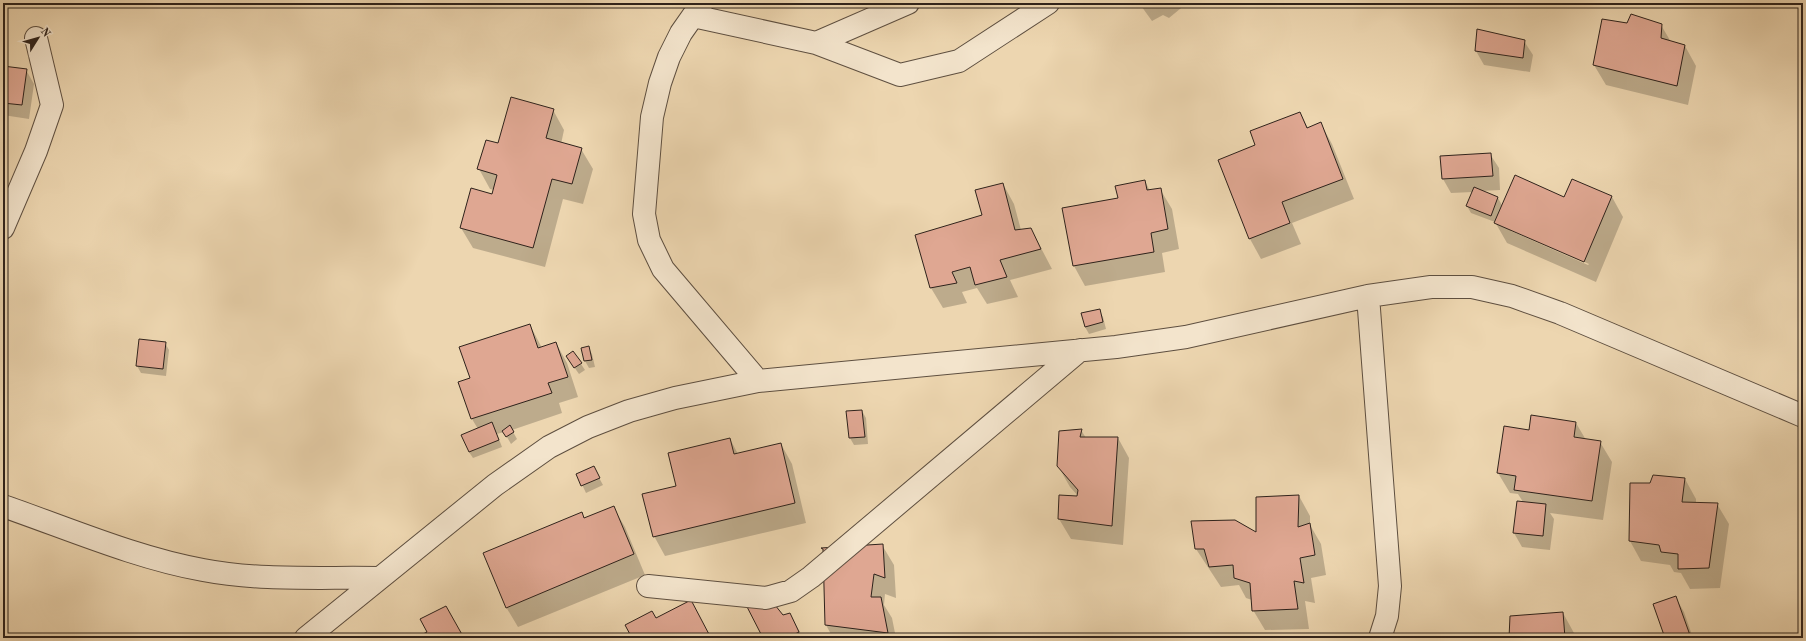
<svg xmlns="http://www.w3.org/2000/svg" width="1806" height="641" font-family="'Old Standard TT',serif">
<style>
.shadow{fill:#0003;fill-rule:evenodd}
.building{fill:#dfa792;stroke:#2e221b}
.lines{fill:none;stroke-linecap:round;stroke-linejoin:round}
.minor-casing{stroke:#5e4f40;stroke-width:24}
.minor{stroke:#f3e4cc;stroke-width:22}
</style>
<rect width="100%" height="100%" fill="#edd6b0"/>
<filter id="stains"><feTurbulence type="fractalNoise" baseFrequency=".005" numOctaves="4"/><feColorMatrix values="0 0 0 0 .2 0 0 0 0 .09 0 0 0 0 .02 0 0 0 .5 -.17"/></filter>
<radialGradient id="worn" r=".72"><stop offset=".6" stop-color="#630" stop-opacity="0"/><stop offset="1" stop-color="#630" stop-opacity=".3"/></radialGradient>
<path class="shadow" d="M1139 3H1185L1186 4 1169 18 1163 15 1152 21Z
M1628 25H1661L1671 42 1685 46 1696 66 1688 105 1606 85 1594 65Z
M1524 41 1533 55 1530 72 1484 65 1476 51Z
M3 67 26 70 34 84 29 119 3 115Z
M553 110 564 130 561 144 581 149 593 169 583 204 563 199 545 267 473 248 461 228 493 196 494 190 490 189 479 169 499 144Z
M1300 113 1308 128 1321 124 1332 144 1354 199 1292 223 1301 244 1261 259 1250 239 1219 160 1256 146Z
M1490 154 1499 168 1500 190 1481 191 1498 198 1503 207 1564 198 1572 180 1612 197 1623 217 1596 282 1507 243 1495 222 1471 213 1467 206 1473 192 1451 193 1443 179 1441 157ZM1511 229 1589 264 1588 265 1511 231Z
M1145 181 1150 191 1160 189 1172 209 1179 249 1162 253 1165 272 1085 286 1074 266 1119 199Z
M1003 184 1014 204 1021 230 1031 229 1052 269 1010 280 1018 297 987 304 977 288 962 292 967 303 943 308 931 288 984 216Z
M1099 310 1103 317 1106 329 1089 334 1085 327Z
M530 325 542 348 556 343 567 363 578 397 559 403 562 413 512 430 517 439 511 444 504 432 497 434 502 447 473 458 469 452 478 429 472 419 460 383 471 379Z
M165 343 169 350 166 376 141 373 137 366Z
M588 347 592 354 595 367 589 368 585 361Z
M567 357 581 364 585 370 579 374Z
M862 411 866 418 868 444 854 445 850 438 847 412Z
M1576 423 1586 440 1600 442 1612 462 1603 520 1550 513 1554 519 1550 550 1522 547 1514 533 1523 502 1518 494 1510 493 1498 473 1530 431Z
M1081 430 1086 438H1118L1129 458 1123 545 1071 539 1059 519 1080 498 1070 487 1058 466Z
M730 439 738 454 781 444 792 464 806 523 665 556 654 536Z
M577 474H597L603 485 586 493Z
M1685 479 1696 499V503L1717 504 1729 524 1720 588 1690 589 1681 573 1674 572 1670 565 1641 561 1630 541 1650 484Z
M1299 496 1310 516V525L1321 544 1326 575 1311 578 1315 603 1305 601 1309 629 1265 630 1253 610 1252 600 1246 598 1239 585 1221 587 1196 549 1258 534Z
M613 507 625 527 645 575 518 627 506 607 584 519Z
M882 545 894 565 896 598 885 594 884 605 892 618 896 638H833L826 625 824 549Z
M1676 598 1684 612 1693 638H1666Z
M1563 613 1574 633 1575 638H1510Z
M790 614 803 638H764L782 616Z"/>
<path class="building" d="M1631 14 1662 24 1661 38 1685 45 1677 86 1593 65 1602 19 1627 23Z
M1477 29 1525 40 1523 58 1475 51Z
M3 66 27 69 22 105 3 103Z
M511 97 554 109 546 138 582 148 572 184 552 179 533 248 460 228 471 188 492 194 497 175 477 169 486 140 498 143Z
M1300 112 1307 128 1321 122 1343 179 1282 202 1290 223 1249 239 1218 160 1255 145 1250 131Z
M1491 153 1493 176 1442 179 1440 156Z
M1515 175 1564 197 1572 179 1612 196 1584 262 1494 223Z
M1145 180 1147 190 1161 188 1168 229 1151 233 1154 252 1073 266 1062 208 1118 198 1115 186Z
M1003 183 1015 230 1031 228 1041 249 1000 260 1007 277 975 285 970 267 952 272 957 283 930 288 915 235 982 215 975 190Z
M1474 187 1498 197 1491 216 1466 206Z
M1100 309 1103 322 1085 327 1081 313Z
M530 324 538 348 556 342 568 377 548 383 552 393 471 419 458 382 470 378 459 347Z
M139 339 166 342 163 369 136 366Z
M589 346 592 360 584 361 581 348Z
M573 351 582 363 574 368 566 356Z
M862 410 865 437 849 438 846 411Z
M1531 415 1576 422 1574 437 1601 441 1592 501 1514 490 1516 476 1497 473 1504 426 1529 430Z
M492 422 499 440 469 452 461 435Z
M510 425 514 432 506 437 502 431Z
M1082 429 1080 437H1118L1112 526 1058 519 1059 495 1077 496 1078 490 1057 466 1059 431Z
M730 438 734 454 781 443 795 503 653 537 642 494 676 486 668 453Z
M594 466 600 478 581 486 576 474Z
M1653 475 1685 478 1682 502 1718 503 1709 568 1678 569V554L1661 552 1659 545 1629 541 1630 483H1650Z
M1299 495 1298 527 1310 523 1315 555 1300 558 1304 583 1294 581 1298 609 1252 611 1250 583 1234 578 1233 565 1209 567 1204 549H1195L1191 521 1235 520 1256 532V497Z
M1517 501 1546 504 1543 536 1513 533Z
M614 506 634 554 506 608 483 553 582 512 584 518Z
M883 544 885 578 874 574 871 597H881L888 633 825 625 823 549 821 548Z
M763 590 783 615 790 613 799 632 793 635 795 638H763L743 599Z
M1676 596 1691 638H1665L1653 604Z
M691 600 711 638H632L625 625 652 611 656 618Z
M446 606 464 638H415L427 632 420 619Z
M1563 612 1565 638H1509L1510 616Z"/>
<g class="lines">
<defs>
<path id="minor" d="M702 3 681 33 669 57 660 83 652 117 644 214 649 240 663 269 758 381
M693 16 816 43 908 3
M816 43 900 75 959 61 1048 3
M3 228 36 151 52 105 36 38
M1368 296 1390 586 1387 616 1380 638
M3 506C67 528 136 558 203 570 260 581 320 577 379 578
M648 586 766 598 791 591 811 577 1080 350
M306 638 495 485 549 447 588 427 629 411 675 398 758 381 1116 347 1186 337 1368 296 1431 287H1472L1512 296 1560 313 1803 416"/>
</defs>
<use href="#minor" class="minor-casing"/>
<use href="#minor" class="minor"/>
</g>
<rect width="1806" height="641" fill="none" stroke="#edd6b0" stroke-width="16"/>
<rect x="4" y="4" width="1798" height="633" fill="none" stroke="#2e221b" stroke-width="2"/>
<rect x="8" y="8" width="1790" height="625" fill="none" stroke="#2e221b"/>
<g transform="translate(38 38) rotate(53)" stroke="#f3e4cc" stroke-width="3" paint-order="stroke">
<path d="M0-3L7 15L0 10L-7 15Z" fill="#2e221b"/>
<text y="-6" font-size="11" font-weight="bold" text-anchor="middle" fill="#2e221b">N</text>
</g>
<rect width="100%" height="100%" filter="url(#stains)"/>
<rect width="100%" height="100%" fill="url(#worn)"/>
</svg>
